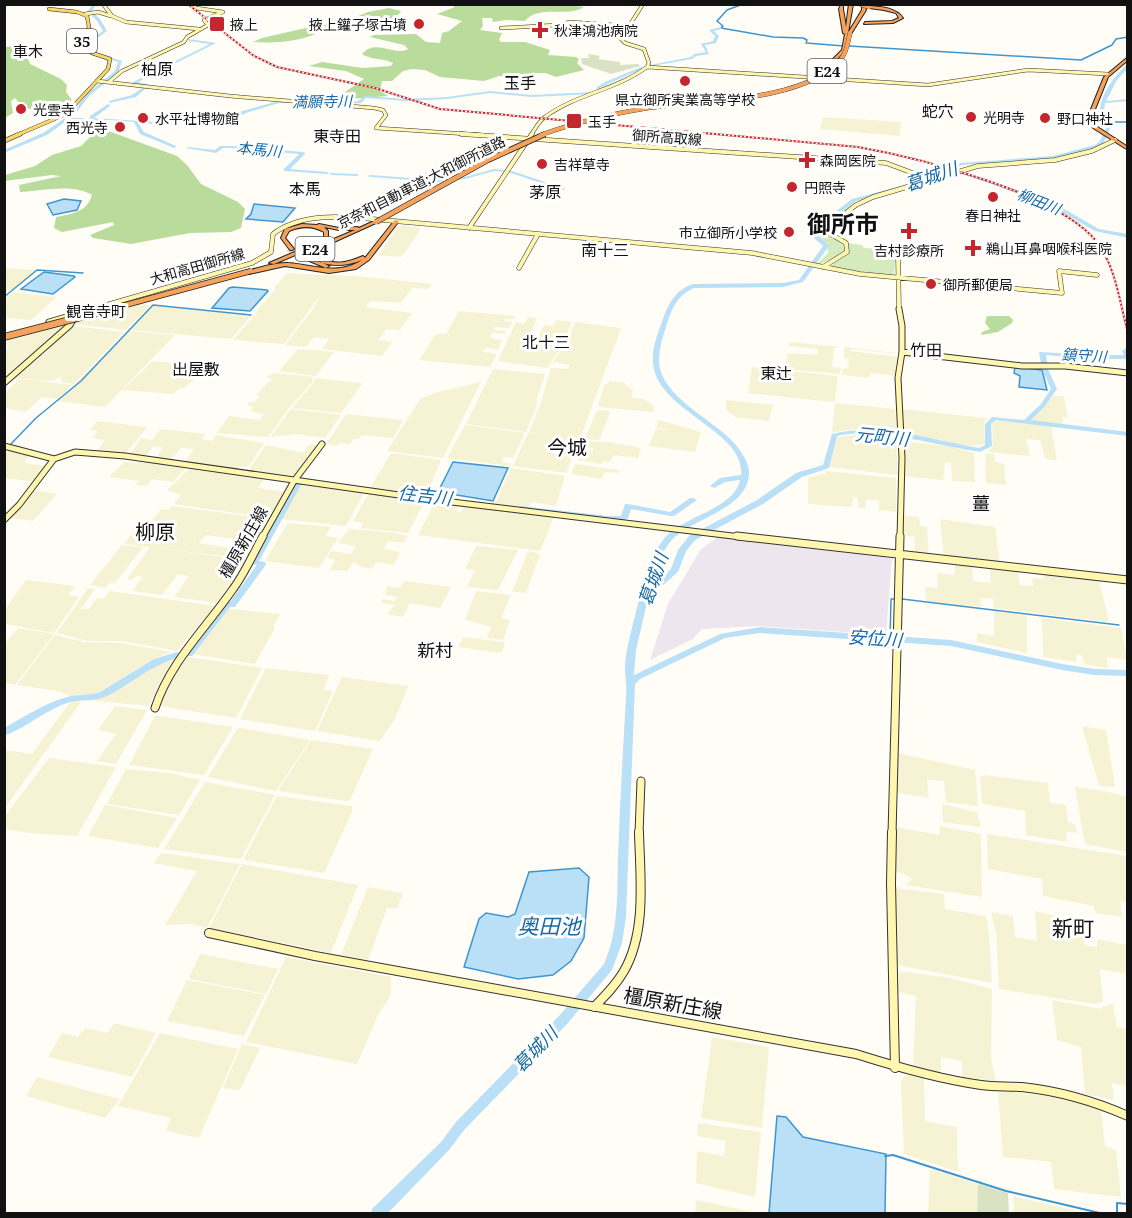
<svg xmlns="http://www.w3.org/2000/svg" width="1132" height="1218" font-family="'Noto Serif','Noto Sans JP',serif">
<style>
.industrial{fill:#eee6ef}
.farmland{fill:#f6f3d4}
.green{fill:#d5ebbd}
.forest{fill:#b9dc9c}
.cemetery{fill:#d9e3c4}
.water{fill:#b9e0f7;stroke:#3f96cf;stroke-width:1.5}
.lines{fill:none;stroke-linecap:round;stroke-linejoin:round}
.stream-far1{stroke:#3f96cf;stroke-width:1.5}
.stream{stroke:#3f96cf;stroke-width:2}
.river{fill:#b9e0f7;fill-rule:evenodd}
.highway-tunnel{stroke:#dbdad3;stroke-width:4.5;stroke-dasharray:4.5 2;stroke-linecap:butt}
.secondary-far4-casing{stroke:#333;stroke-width:4}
.secondary-far3-casing{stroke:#333;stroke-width:5}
.secondary-far2-casing{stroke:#333;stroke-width:7}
.secondary-far1-casing{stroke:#333;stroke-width:9}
.secondary-casing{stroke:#333;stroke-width:10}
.primary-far1-casing{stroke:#222;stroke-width:4}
.primary-casing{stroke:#222;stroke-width:5}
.highway-casing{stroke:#222;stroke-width:2}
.secondary-far4{stroke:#fff6b0;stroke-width:3}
.secondary-far3{stroke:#fff6b0;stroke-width:4}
.secondary-far2{stroke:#fff6b0;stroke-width:5}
.secondary-far1{stroke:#fff6b0;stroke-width:7}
.secondary{stroke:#fff6b0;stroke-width:8}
.primary-far1{stroke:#f9d66b;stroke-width:3}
.primary{stroke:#f9d66b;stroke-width:4}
.highway{fill:#f5a25d;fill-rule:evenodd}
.rail-casing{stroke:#c4262e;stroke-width:2}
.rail{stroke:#fff;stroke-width:1.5;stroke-dasharray:2;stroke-linecap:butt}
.highway-bridge-far2-casing{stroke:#222;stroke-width:4.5;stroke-linecap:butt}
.highway-bridge-far1-casing{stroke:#222;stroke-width:6;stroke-linecap:butt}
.highway-bridge-casing{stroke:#222;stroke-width:8;stroke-linecap:butt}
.highway-bridge-far2{stroke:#f5a25d;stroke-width:4}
.highway-bridge-far1{stroke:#f5a25d;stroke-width:4.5}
.highway-bridge{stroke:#f5a25d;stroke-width:6}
.poi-dot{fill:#c4262e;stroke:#fff;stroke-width:2}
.labels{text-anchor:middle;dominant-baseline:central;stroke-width:6;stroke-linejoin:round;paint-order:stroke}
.far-poi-label{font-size:14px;fill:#111;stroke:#fff;text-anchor:start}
.far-street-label{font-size:14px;fill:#111;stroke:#fff}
.shield{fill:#fff;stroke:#585858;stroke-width:1.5}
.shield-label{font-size:15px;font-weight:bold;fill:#111}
.far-neighbourhood-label{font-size:15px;fill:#111;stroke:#fff}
.far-water-label{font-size:15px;font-style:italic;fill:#1768a6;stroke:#fff}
.far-quarter-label{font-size:16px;fill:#111;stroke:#fff}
.street-label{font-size:16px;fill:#111;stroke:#fff}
.water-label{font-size:18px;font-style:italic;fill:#1768a6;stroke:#fff}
.neighbourhood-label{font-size:18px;fill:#111;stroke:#fff}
.quarter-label{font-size:20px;fill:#111;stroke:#fff}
.near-street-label{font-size:20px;fill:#111;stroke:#fff}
.near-water-label{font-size:21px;font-style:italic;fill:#1768a6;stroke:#fff}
.near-neighbourhood-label{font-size:21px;fill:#111;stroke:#fff}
.far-town-label{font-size:24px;font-weight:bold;fill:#111;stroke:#fff}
</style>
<rect width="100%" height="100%" fill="#fffdf5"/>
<path class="industrial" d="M721 535 892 558 886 635 760 626 702 629 693 639 650 660 668 604 701 549Z"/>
<path class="farmland" d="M823 117 901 122 900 136 820 129Z
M402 225 421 228 409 247 401 257 378 255 399 226Z
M4 268 20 269 37 270 12 291 5 290Z
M287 273 355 276 432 284 428 289 412 288 401 303 371 301 365 307 412 313 400 330 386 329 379 340 392 342 382 356 322 349 329 339 314 337 306 347 285 345 314 308 320 296 284 344 233 340 254 316H258L254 314 273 292H277L274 291 275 287Z
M13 292 57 297 31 320 5 318V298Z
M141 304 150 305 126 330 73 324 76 321Z
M152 306 186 309 251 316 231 339 130 330Z
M459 311 515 316 513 319H505L504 321 512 322 509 328 495 327 494 330 506 331 505 334 492 333 490 338 502 340 498 350 485 348 483 352 497 354 490 367 419 360 436 334H446Z
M528 317 537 318 527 342H536L544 325 553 326 556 320 572 322 563 344 547 368 498 361 516 322 524 324Z
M575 322 621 328 580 439 568 438 567 442 578 443 566 473 513 466 528 433 540 434 529 432 540 405 551 368 567 369 570 365 553 362 566 343Z
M66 324 69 325 11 375 5 374 4 351 9 347 5 344 10 339Z
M72 326 124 332 74 384 60 382 62 379 59 377 52 381 12 378 42 356 49 349 46 348Z
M129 331 175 335 105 407 58 401Z
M790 342 840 347 834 348 832 367 841 368 840 374 784 369 788 353 817 355 818 349 789 346Z
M844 347 896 353 898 354 851 349 850 351 898 357 895 376 870 373 869 378 842 375 843 368 847 369 849 359 844 358Z
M298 349 334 352 316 376 279 371Z
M153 361 196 365H208L185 388H180L173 394 122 390Z
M752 367 838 376 835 400 833 402 748 393Z
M493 369 545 374 537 399V405L526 432 466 424Z
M275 373 313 377 312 383 289 408 268 437 217 433 229 416 260 420 264 414 251 412 253 406 247 405 250 402H255L260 396 256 395 272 379 265 377Z
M315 378 360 383 362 384 341 413 292 408 313 384Z
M19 379 33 380 72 385 57 399 42 397 26 412 5 408V393Z
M609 381 626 383 625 385 633 390 632 398 644 399 654 406 653 412 599 407 598 405 605 384H608Z
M481 382 443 458 387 451 420 399 434 393Z
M1053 396H1064L1068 418 1062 417 1063 424 1030 421Z
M726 400 773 405 769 421 735 417 726 410Z
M835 403 895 409 897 434 857 429 832 432Z
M291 409 341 415 325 438 297 434 270 437Z
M900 409 987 418 984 423 985 444 972 446 901 435Z
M597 410 611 411 599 440 585 439Z
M346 414 402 420H403L393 438 362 435 359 439H353L350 444 340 443 337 446 326 444Z
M659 420 701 432 695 452 649 446 656 429 668 430 656 427Z
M1001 420 1051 426 1057 460 1045 459 1040 440 1026 439 1030 456 988 452 993 446 992 423Z
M97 421 146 427 147 428 125 454 96 452 105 440 92 438 98 431 90 430Z
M465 425H467L525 433 513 458 504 457 502 462 511 464 510 466 447 458Z
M161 429 206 434 202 439 212 441 216 435 264 443 248 467 240 466 236 472 182 465 194 449 181 448 167 463 154 460 163 448 154 446 144 458 129 455 141 438 152 440Z
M861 434 897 439V475L829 467 837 437Z
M585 441 610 442 641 448 638 458 614 455 610 462 603 461 602 464 577 460 581 450 593 451V448L582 447Z
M902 441 948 446 974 453 975 482 952 481 951 463 945 462 943 480 903 476Z
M310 444 320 445 296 480 247 472 266 445 303 453Z
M11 449 31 454 23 463 48 466 35 482 5 478 4 456Z
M391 453 441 460 426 496 370 488Z
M985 453 994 454 995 462 1004 464 1006 485 986 483Z
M124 462 150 463 185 468 173 482 152 479 146 486 136 485 139 481 109 477Z
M575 464 619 470 618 473 605 472 602 479 571 474Z
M511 468 565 476 556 506 531 502 529 508 495 504Z
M189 469 264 479 258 488 284 492 269 518 174 504 181 495 167 490Z
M827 471 896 478V512L879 510V501L866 499 865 508H858V498L853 497 852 507 808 504V478L826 473Z
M301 484 364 492V493L346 526 281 519Z
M35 490 57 494 33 521 10 518Z
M369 493 425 501 408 533 361 528 363 523 353 521Z
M435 502 459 505 456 511 461 512 465 505 554 516 540 551 418 535Z
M172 506 269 519 256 542 206 535 198 543 251 551 247 559 124 544 139 525 148 526 161 509 169 510Z
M902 515 919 517 920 526 927 527 929 557 915 556 914 537 902 535Z
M940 519 995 527 1000 565 944 559Z
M288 523 331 527 325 536 338 538 319 568 265 561Z
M349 529 389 532 408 536 404 543 388 541 383 549 400 552 394 565 376 562 372 569 358 566 359 564 353 563 347 571 330 570 335 560 327 558 331 551 351 554 356 546 338 543Z
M122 545 143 547 115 583H109L105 588 90 585Z
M476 546 518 550 498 590 467 587 475 570 465 569Z
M150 547 170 550 246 560 217 603 174 597 189 576 178 574 162 595 132 591 143 577 136 576 132 580 127 579Z
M528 551 540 554 526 593 512 592Z
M955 564 972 566 973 581 991 583 990 568 1018 571 1020 585 1033 586 1032 578 1043 579V573L1099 580 1109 622 994 608 993 599 980 598 981 607 926 601 925 587 938 588 937 573 955 575Z
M26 580 75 586 68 595 79 597 54 633 5 624V609Z
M404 581 451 587 440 608 410 603 403 617 387 614 395 605 381 603 383 599 395 601 397 597 385 595 387 586 400 588Z
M88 588 95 589 81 609H89L97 598 104 599 110 591 215 606 177 651 122 641H87L57 633Z
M476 591 511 595 501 618 510 620 503 640 487 638 491 627 465 620Z
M225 608 280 614 273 627 275 628 255 664 191 654Z
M994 611 1027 616V653L977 642V633L994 636Z
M1042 618 1121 628 1127 660 1107 657 1108 668 1084 664 1082 655 1076 654 1077 662 1043 657Z
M18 628 54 634 15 685 5 683 4 645Z
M55 635 84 642 121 643 172 652 155 658 94 695 70 696 59 691 17 685Z
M463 637 504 642 505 644 501 653 458 647Z
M169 657 175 658 160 682 149 706 87 700 110 692 157 661Z
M188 657 262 668 236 718 159 706 169 685Z
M266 668 329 675 324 690 333 691 315 731 240 719Z
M342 677 408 686 395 719 380 741 317 731Z
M71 701 81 702 5 808V750L32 754Z
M115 706 147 710 116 764 97 761 116 734 98 730Z
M155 716H159L233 727 204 775 129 765Z
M1082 726 1106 730 1115 787 1099 786Z
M240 728 310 740 276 791 208 777 237 729Z
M311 740 373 749 350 800 346 801 278 791Z
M898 753 975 770 978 806 946 802 944 781 927 780 929 798 899 793 897 791Z
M49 758 116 767 77 836 29 833 5 829V816Z
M126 769 169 773 200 780 179 815 107 804Z
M984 775 1048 783 1050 803 1066 805 1068 822 1075 824 1077 833 1066 832 1067 842 1026 835 1025 811 982 804 980 776Z
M205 782 275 795 241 859 164 849Z
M1075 787 1105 791 1127 797V852L1085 844Z
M277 796 352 806V812L324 873 245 860 244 858Z
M942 804 977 812 981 827 943 822Z
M105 805 177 818 158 848 88 836Z
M940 826 981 834 982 897 906 885 912 879 902 873 895 872 896 827 939 835Z
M987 834 1127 856V902L1120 901 1122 917 1095 913 1094 906 1043 896 1042 879 988 869Z
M161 853 240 864 207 928 191 924 165 925 197 871 154 863Z
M242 864 358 885 331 953 209 928Z
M368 887 403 893 397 909 387 908 368 960 341 955Z
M895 888 944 894 945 909 986 916 989 933 992 983 897 965Z
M1035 911 1083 922 1085 945 1097 947V939L1127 945V974L1100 969 1103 1002 1095 1004 999 989 996 933 991 912 1013 916 1015 937 1037 941Z
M200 954 278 969 266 994 190 979 189 978Z
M286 957 391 977V992L388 1000 377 1017 357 1064 246 1042Z
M899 971 950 978 992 989 991 1058 996 1081 962 1077V1061L941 1057V1074L913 1068 916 996 898 992Z
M187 980 265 995 244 1036 167 1021Z
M1052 1000 1101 1009 1102 1007 1113 1004 1117 1027 1128 1029 1127 1086 1112 1083 1114 1100 1085 1094 1081 1047 1057 1040Z
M114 1023 156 1033 132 1077 48 1057 62 1033 78 1037 85 1028 108 1033Z
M160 1033 238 1049 199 1138 166 1131 171 1118 118 1106Z
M712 1037 769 1047 762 1128 701 1118Z
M242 1044 260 1048 240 1090 223 1088Z
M906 1075 924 1079 925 1121 957 1127 958 1172 904 1154 901 1080Z
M37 1077 120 1099 105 1118 26 1096Z
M998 1090 1076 1100 1101 1108 1105 1146 1116 1150 1121 1197 1054 1189 1051 1162 1003 1157Z
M698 1123 761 1132 755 1197 696 1183 697 1151 724 1156 726 1141 697 1136Z
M930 1169 978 1184 977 1213 928 1214Z
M1013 1196 1043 1203 1085 1213H1014Z
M696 1200 753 1212V1213H695Z"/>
<path class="green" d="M821 228 827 229 826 232 845 247 844 253 821 264H817L828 253 827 245 821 242 818 235Z
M848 243 862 245 864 248 896 250 894 276 860 273 827 267 830 262 848 254Z"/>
<path class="forest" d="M518 4C525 8 569 4 584 7 567 18 539 4 525 21L506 20 493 22 492 18H482L483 26 480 30 502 33 499 40 501 42H525L550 50 548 55 576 57 579 59 577 63 584 70 556 77 545 73H536L523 77 499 76 484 81 440 77 425 70 412 69 403 71 392 81H382L380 91 388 96 349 99 343 95 345 92 364 79 346 71 309 66 322 62 363 68 391 66 393 63C383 58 371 60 362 54 376 38 394 57 408 49L404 45 370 37 374 35 416 34 426 42 440 43 442 33 449 31 462 21 437 14 455 7 453 6 436 5Z
M389 8 401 11C395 23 365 27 351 30H344L337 25 368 12Z
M323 24 329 26C311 41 276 44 253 42L262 38Z
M14 46C24 47 27 55 30 64L61 79 67 85 66 92 72 100C54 112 29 117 15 98L11 101 13 113 5 118V47Z
M103 129 177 156 187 165 201 184 238 202 245 209 241 228 231 232 190 233 131 244 93 238 90 235 114 225 113 222 62 232 54 228 56 217C72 214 87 212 92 195 73 183 41 191 20 192L19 185 61 176 52 175 5 181V175L35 166 52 155 81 146 95 132Z
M987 316H1009L1013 320 1012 323 998 332 981 335 982 332 990 329 985 323Z"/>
<path class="cemetery" d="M588 54 600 56 598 59 620 62V65L638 64 640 66 611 74 582 64 581 58H589Z
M978 1184 1008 1193 1009 1213H977Z"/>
<path class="water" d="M64 199 81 201 77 210 53 215 47 204Z
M254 204 295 208 283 222 246 219 251 214Z
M44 272 74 276 75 277 53 294 21 289Z
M233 287 267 290 268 291 250 311 212 308 229 288Z
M1015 367 1042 370 1047 390 1019 387 1020 376 1014 373Z
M453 462 508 468 493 501 438 492Z
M579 868 589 877 584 938 571 961 553 975 518 979 464 967 479 919 486 913 508 917 515 914 529 872Z
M777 1116 786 1117 803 1137 886 1154 885 1213H769Z"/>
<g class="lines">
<path class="stream-far1" d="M743 4 727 10 717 21 723 26 721 28 773 37 803 38 807 40 806 43 844 46
M849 46 1081 60 1112 45 1116 39 1128 37
M1109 122H1128
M4 297 37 270 83 273
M10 445 36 418 81 381 153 305 251 315
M902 599 1119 625
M890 640 891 599H895"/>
<path class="stream" d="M885 1156 893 1155 1006 1191 1104 1214
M1117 1214V1203L1128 1204"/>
<path class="river" d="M93 4H96L92 11 100 19 107 31 86 46 92 51 122 61 118 73 90 95 72 118H90V116L108 104 110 105V106L94 118 172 123 197 115 232 117 242 111 279 101 317 100 339 103 358 101 365 96 406 99 447 97 490 91 532 95 593 92 597 90V87L605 82 641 67 644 68 608 84 600 88V92L594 94 532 97 490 93 447 99 406 101 366 98 361 103 339 105 317 102 279 103 246 113 233 119 197 117 172 125 138 123 144 132 176 146V147L174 148 140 134 134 122 110 120H68L47 135 4 153V150L43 133 71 114 88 93 115 71 118 62 90 53 81 46 103 31 97 21 88 11Z
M721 27 722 29 714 31 719 36 716 43 705 45 709 54 696 56 692 59 652 66 650 65 691 57 694 54 706 52 701 44 713 41 715 36 709 30Z
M188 39 216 43 138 82 150 85 146 86V88L136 97 109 103V101L132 95 145 86 133 84V82L210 44 189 41Z
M1128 64V68L1117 80 1106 101 1128 99V101L1105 103 1104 112 1112 124 1104 142 1099 147 1053 158 962 165 955 169 1050 201 1099 229 1128 234V238L1095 231 1046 203 950 170 924 182 920 181 961 163 1053 156 1095 145 1100 141 1108 124 1100 112C1100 95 1115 74 1128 64Z
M220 146H230L303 152 305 153V154L290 169 327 172 329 173 327 174 284 171V169L299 154 230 148H223L216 153 186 148 188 147 215 150Z
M494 169 512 171 566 189 562 190 508 172 494 171 465 179 439 182 370 177 368 176 370 175 439 180 465 177Z
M330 173 357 174 359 175 357 176 332 175 330 174Z
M901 186H903V188L856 201 822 227 820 238 829 246 803 282 783 287 694 288C677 295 671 310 666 327 662 338 659 350 659 362 661 397 713 419 734 443 741 451 748 461 749 471 750 510 692 517 671 541 661 552 656 572 652 587L671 569 678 550 689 536 757 500 796 473 823 465 832 434C878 422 933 440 979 448L985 445V424L992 417 1024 420 1041 404 1051 389 1042 369 1039 353 1040 352 1092 355H1124L1122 351 1128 346V358L1125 359H1092L1046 355 1048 369 1057 389 1045 406 1031 420 1128 432V436L996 420 991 424 992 446 980 452C939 446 876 427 837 436L829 468 802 477 763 504 695 540 686 551 678 572 648 598 636 650 634 675 720 634 760 627 951 640 1062 664 1094 669 1128 670V676L1094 675 1062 670 951 646 760 633 725 638 640 679 635 684 626 917 622 943 612 970 567 1024 464 1130 449 1150 387 1214H371L372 1209 441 1142 456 1122 559 1016 604 964C619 930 617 893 618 856 620 803 623 750 626 697 627 687 625 676 625 666 626 649 631 632 635 616 641 593 648 560 663 540 681 516 734 510 740 480L725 482 714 488 710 486 720 478 741 475C746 430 655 411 653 362 652 348 657 335 662 322 668 304 675 290 693 284L783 283 799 280 823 246 814 238 818 225 852 199Z
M305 479H308L312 481 301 485 259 561 265 562 266 564 265 566 235 607H230L192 656H186L185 654 186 652 225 602H230L257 565 251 564 250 562 294 484Z
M690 498H693L697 500 674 516H671L631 509 628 518 624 520H608L520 510 516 508 520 506 608 516H621L625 504H628L670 512Z
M177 652 181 655 180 657C150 665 133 683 107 696 95 702 83 699 70 702 47 709 27 727 4 736V728C24 717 45 703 67 697 78 694 89 696 100 692L154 659Z"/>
<path class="highway-tunnel" d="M288 249 300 258"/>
<defs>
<path id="secondary-far4" d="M103 4 112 16 126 22 199 29
M85 14 98 12 111 16
M501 28 558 25 570 22 629 26
M647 67 928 85 1028 70 1108 74
M97 81 230 96 374 108 383 110 386 115 376 128 483 135
M110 81 122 71 184 42 187 37 208 25 204 20 223 12 196 8 190 4
M531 135C535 129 539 121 545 117 576 94 616 90 647 67L649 63 644 49 625 43 621 39 643 4"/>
<path id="secondary-far3" d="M461 134 886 163 934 181
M469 228 532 134
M898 256 899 310
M823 267 847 252 846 243 829 233V226L856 205 873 197 978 166 1055 160 1092 151 1115 140
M519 268 538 234
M89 310 252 263 271 252 273 234C303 211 348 217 383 220L752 253 860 274 1062 293 1059 271 1097 275"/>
<path id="secondary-far2" d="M899 309 902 326V352L898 378 902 458 900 538
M49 322 94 309
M902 352 1022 366H1065L1128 373
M4 383 70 325 73 320 71 316
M4 446 54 459 19 505 4 520
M54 459 75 452 125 456 427 499 749 538
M262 538 294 481 322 444"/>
<path id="secondary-far1" d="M737 536 1128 580
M155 708C170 662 206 628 233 589 245 573 253 554 263 536
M639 834 641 781
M892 834 900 536"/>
<path id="secondary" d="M892 832 891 883 895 1068
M209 933 315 956 856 1054C897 1067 938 1079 981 1085 994 1087 1008 1086 1022 1087 1059 1091 1094 1101 1128 1116
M594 1007C605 996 616 985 624 971 647 931 640 876 639 832"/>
<path id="primary-far1" d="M17 135 66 114 108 69 110 59 92 53 81 46 89 27 87 16 77 12 49 9"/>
<path id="primary" d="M4 141 20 134"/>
<path id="highway" d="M843 4V9L846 27 849 4H853L848 33 862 10V4H864L866 10 851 34 848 33 846 50 827 69H825V67L842 50 845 34 843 33 839 9 841 4Z
M868 6C881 7 895 7 903 18L893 23 864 24 865 22 892 21 899 18 896 13 884 10 869 8Z
M1128 57V60L1108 77 1091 119 1096 126 1128 147V150L1093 128 1087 119 1104 77Z
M395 220 399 221 369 260 356 269 329 273 285 266 249 274 246 272C255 268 278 262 288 263 314 265 338 276 362 260 349 265 337 267 323 263L329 266 326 268 300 257 305 256 322 263 316 259 317 254 328 246H330V248L321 254 322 258C336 266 349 262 363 256L365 258Z
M374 221 378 222 323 247H319V245L274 264 269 263 318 242 324 237V232C312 225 301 226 289 231L285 238 294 249 292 250H290L281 238 285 229 302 224 317 225 319 224 339 228 357 227 359 228ZM324 227 339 230H355L322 244 328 237V231Z"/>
</defs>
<use href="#secondary-far4" class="secondary-far4-casing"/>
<use href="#secondary-far3" class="secondary-far3-casing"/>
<use href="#secondary-far2" class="secondary-far2-casing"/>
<use href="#secondary-far1" class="secondary-far1-casing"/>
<use href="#secondary" class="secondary-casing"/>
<use href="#primary-far1" class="primary-far1-casing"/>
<use href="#primary" class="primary-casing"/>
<use href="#highway" class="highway-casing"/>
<use href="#secondary-far4" class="secondary-far4"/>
<use href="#secondary-far3" class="secondary-far3"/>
<use href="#secondary-far2" class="secondary-far2"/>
<use href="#secondary-far1" class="secondary-far1"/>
<use href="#secondary" class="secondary"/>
<use href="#primary-far1" class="primary-far1"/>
<use href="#primary" class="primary"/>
<use href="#highway" class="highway"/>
<defs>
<path id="rail" d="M188 4 209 21
M203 16 254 56 277 67 375 88 440 109 858 147C920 158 1058 193 1097 242 1116 267 1120 304 1128 333"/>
</defs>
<use href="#rail" class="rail-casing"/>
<use href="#rail" class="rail"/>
<defs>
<path id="highway-bridge-far2" d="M860 4 869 7
M541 135C576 122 611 114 648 108 700 101 806 102 841 59 847 52 848 42 850 33"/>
<path id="highway-bridge-far1" d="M376 222 488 160 545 134
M107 310 251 271"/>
<path id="highway-bridge" d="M4 337 112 309"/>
</defs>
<use href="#highway-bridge-far2" class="highway-bridge-far2-casing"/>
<use href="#highway-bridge-far1" class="highway-bridge-far1-casing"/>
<use href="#highway-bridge" class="highway-bridge-casing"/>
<use href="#highway-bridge-far2" class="highway-bridge-far2"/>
<use href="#highway-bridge-far1" class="highway-bridge-far1"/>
<use href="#highway-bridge" class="highway-bridge"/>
</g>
<g class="poi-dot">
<rect x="209" y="16" width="16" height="16" rx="3"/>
<circle cx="419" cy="24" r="6"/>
<path d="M537 21h6v6h6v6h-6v6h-6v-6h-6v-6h6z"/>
<circle cx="685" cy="81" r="6"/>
<circle cx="21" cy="109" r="6"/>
<circle cx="971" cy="117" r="6"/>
<circle cx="143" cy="118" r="6"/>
<circle cx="1045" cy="118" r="6"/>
<rect x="566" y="113" width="16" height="16" rx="3"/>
<circle cx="120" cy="127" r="6"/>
<path d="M804 151h6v6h6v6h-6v6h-6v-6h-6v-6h6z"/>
<circle cx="542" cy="164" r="6"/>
<circle cx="792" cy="187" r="6"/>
<circle cx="993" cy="197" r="6"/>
<path d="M906 222h6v6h6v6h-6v6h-6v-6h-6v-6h6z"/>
<circle cx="789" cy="232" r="6"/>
<path d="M970 239h6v6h6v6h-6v6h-6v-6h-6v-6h6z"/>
<circle cx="931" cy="284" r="6"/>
</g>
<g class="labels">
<g class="far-poi-label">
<text x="230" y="24">掖上</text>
<text x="407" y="24" text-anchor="end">掖上鑵子塚古墳</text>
<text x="554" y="30">秋津鴻池病院</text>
<text x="685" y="99" text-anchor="middle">県立御所実業高等学校</text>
<text x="33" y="109">光雲寺</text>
<text x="983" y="117">光明寺</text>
<text x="155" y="118">水平社博物館</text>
<text x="1057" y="118">野口神社</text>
<text x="588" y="121">玉手</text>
<text x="108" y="127" text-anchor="end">西光寺</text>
<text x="820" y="160">森岡医院</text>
<text x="554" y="164">吉祥草寺</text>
<text x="804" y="187">円照寺</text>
<text x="993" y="215" text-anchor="middle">春日神社</text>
<text x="777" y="232" text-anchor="end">市立御所小学校</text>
<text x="986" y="248">鵜山耳鼻咽喉科医院</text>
<text x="909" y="250" text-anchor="middle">吉村診療所</text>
<text x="943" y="284">御所郵便局</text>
</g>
<g class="far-street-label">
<text transform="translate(667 137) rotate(4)">御所高取線</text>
<text transform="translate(421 182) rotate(-27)">京奈和自動車道;大和御所道路</text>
<text transform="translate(197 266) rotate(-16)">大和高田御所線</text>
</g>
<g class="shield">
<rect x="67" y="29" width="30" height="24" rx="4.5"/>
<rect x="807.5" y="59" width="39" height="24" rx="4.5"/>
<rect x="295.5" y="237" width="39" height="24" rx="4.5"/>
</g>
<g class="shield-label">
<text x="82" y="41">35</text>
<text x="827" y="71">E24</text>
<text x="315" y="249">E24</text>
</g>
<g class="far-neighbourhood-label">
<text x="28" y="51">車木</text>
<text x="96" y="311">観音寺町</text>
</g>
<g class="far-water-label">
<text transform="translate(322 101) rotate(-1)">満願寺川</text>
<text transform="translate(259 149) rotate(5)">本馬川</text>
<text transform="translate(1039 201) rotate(22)">柳田川</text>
<text transform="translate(1084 355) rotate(3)">鎮守川</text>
</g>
<g class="far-quarter-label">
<text x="157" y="69">柏原</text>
<text x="520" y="83">玉手</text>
<text x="938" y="111">蛇穴</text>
<text x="337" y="136">東寺田</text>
<text x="305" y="189">本馬</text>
<text x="545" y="192">茅原</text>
<text x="605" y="250">南十三</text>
<text x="546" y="342">北十三</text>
<text x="926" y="350">竹田</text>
<text x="196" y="369">出屋敷</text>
<text x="776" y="373">東辻</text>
</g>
<g class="street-label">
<text transform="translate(243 542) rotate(-60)">橿原新庄線</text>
</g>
<g class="water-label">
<text transform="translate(931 176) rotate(-19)">葛城川</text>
<text transform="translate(882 436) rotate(6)">元町川</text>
<text transform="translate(425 495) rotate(7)">住吉川</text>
<text transform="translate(653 579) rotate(-71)">葛城川</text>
<text transform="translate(875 638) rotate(4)">安位川</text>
<text transform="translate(535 1049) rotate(-46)">葛城川</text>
</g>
<g class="neighbourhood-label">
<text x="981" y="503">薑</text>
<text x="435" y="650">新村</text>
</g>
<g class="quarter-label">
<text x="567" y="447">今城</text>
<text x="155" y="531">柳原</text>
</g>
<g class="near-street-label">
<text transform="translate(673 1003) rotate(10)">橿原新庄線</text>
</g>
<g class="near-water-label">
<text x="549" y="926">奥田池</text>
</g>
<g class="near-neighbourhood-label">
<text x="1073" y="928">新町</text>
</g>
<g class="far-town-label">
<text x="843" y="223">御所市</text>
</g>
</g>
<rect width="1132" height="1218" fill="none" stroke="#111111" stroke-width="12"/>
</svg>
